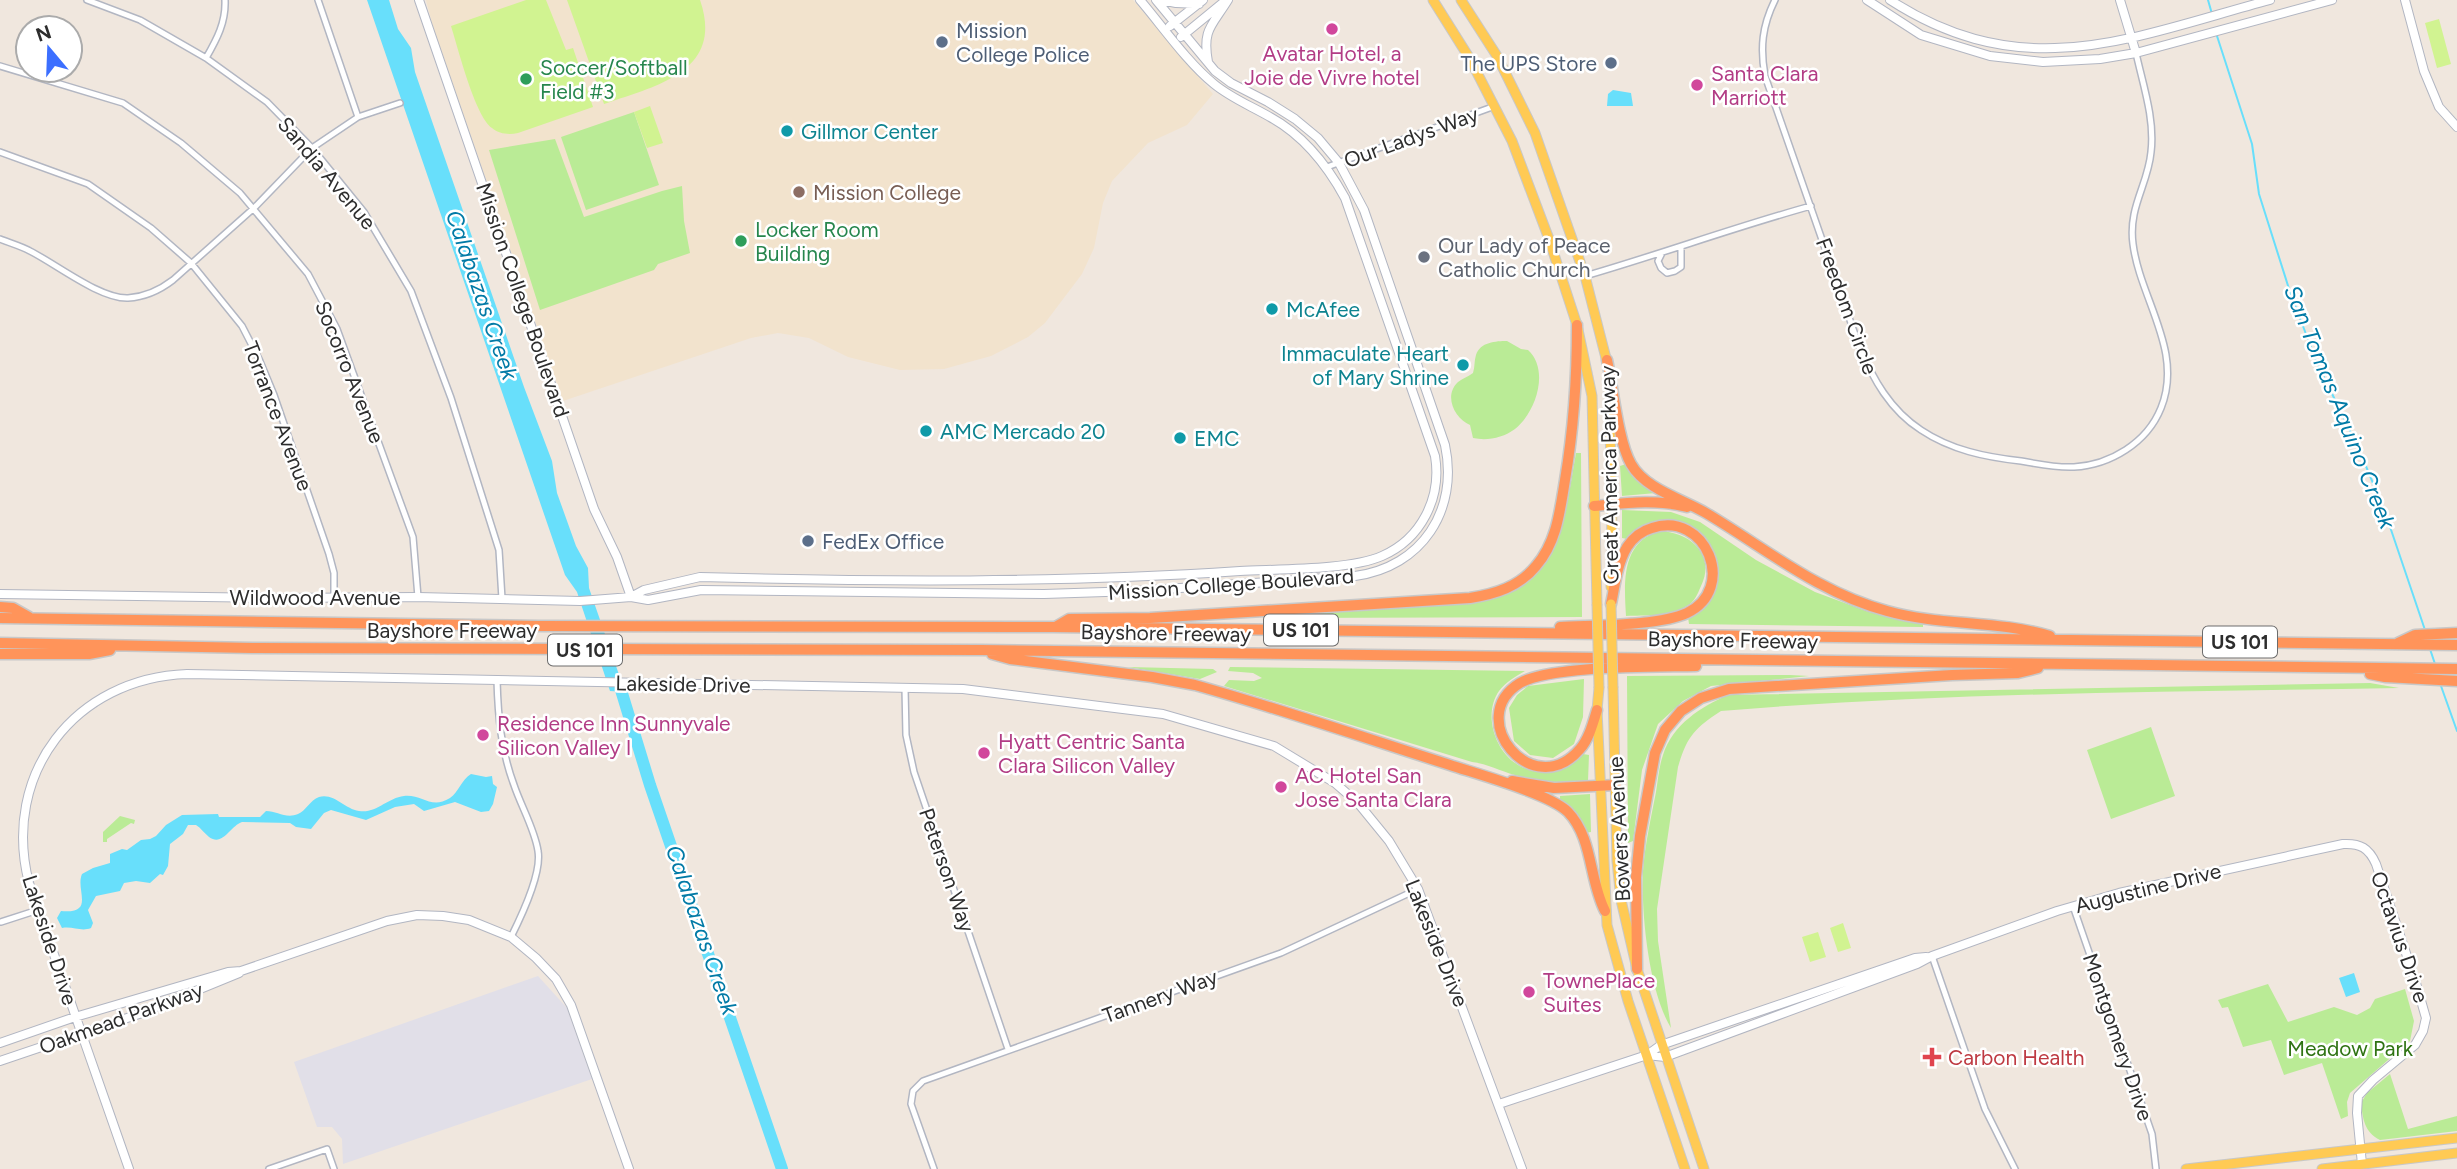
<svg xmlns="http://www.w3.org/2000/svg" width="2457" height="1169" font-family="Figtree,sans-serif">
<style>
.industrial{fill:#e1dfe8}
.education{fill:#f2e3cd}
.green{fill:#baeb96}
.pitch{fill:#d1f391}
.water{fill:#68dffb}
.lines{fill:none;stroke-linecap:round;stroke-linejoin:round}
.stream{stroke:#68dffb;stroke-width:2}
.river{stroke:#68dffb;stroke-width:12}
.street-casing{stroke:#b2b6c2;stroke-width:8}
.secondary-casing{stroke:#b2b6c2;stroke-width:10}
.primary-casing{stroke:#c8c8c8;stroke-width:11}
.highway-casing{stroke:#c8c8c8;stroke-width:13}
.street{stroke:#fff;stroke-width:5}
.secondary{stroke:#fff;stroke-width:8}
.primary{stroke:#ffca54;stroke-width:9}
.highway{stroke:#ff945a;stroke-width:10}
.primary-bridge-casing{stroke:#c8c8c8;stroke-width:11;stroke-linecap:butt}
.primary-bridge{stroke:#ffca54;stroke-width:9}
.hotel-dot{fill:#d1479c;stroke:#fff;stroke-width:2.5}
.service-dot{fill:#5c6f8a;stroke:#fff;stroke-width:2.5}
.leisure-dot{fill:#2e9e5b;stroke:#fff;stroke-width:2.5}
.culture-dot{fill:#0f9aa8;stroke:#fff;stroke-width:2.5}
.education-dot{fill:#8d6e63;stroke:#fff;stroke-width:2.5}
.worship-dot{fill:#6b7280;stroke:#fff;stroke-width:2.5}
.health-dot{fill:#e0444e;stroke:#fff;stroke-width:2.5}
.labels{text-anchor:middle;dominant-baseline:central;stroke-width:5;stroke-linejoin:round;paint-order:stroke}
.shield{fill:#fff;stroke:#6c6c6c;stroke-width:2}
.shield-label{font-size:19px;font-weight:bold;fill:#2d2d2d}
.service-label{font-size:21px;fill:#4e5e75;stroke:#fff;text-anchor:start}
.hotel-label{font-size:21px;fill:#b23c85;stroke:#fff;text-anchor:start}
.leisure-label{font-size:21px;fill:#27864d;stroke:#fff;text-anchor:start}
.culture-label{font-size:21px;fill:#0d838f;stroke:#fff;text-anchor:start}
.street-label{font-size:21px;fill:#2d2d2d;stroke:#fff}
.education-label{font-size:21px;fill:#785e54;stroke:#fff;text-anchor:start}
.worship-label{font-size:21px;fill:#5b616d;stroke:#fff;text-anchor:start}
.park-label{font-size:21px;fill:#2f7313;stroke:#fff}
.health-label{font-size:21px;fill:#be3a42;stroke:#fff;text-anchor:start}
.water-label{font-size:23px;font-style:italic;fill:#017aa6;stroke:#fff}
</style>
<rect width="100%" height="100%" fill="#f0e7de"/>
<path class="industrial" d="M538 976 567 1008 592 1079 343 1164 342 1139 332 1127H317L294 1062Z"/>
<path class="education" d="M426 0H1133L1213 94 1187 125 1148 143 1112 181 1103 203 1094 248 1082 274 1045 323 1028 337 991 356 944 369 900 370 848 357 809 338 778 333 751 338 563 401 433 27Z"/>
<path class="green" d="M634 112 659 185 586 210 561 137Z
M555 139 584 217 662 191 682 186 684 221 690 253 658 264 654 270 540 310 489 150Z
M1507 341 1521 349 1528 350C1550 370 1536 412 1515 429 1503 438 1487 441 1473 438L1470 425C1455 419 1443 396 1458 382 1463 378 1468 377 1473 373 1475 367 1474 361 1476 355 1480 342 1496 341 1507 341Z
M1576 453H1581L1582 617 1274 618 1273 614 1476 603C1561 584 1563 525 1576 453Z
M1626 464 1656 493 1622 496 1620 466Z
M1622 510 1671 512 1700 522 1756 560 1815 592 1869 612 1923 624V627L1689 624 1688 617C1759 574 1687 482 1627 539L1622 538Z
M1661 531C1691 533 1716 555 1701 586 1697 595 1695 602 1685 607 1668 617 1645 615 1626 616 1624 582 1621 541 1661 531Z
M1128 667 1213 669 1217 672 1200 679Z
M1230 667 1525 671C1516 676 1506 682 1499 691 1479 720 1502 770 1538 771 1556 772 1570 765 1583 754L1589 755 1588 781C1567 786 1535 781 1515 775 1500 771 1488 764 1472 762L1224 686 1229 680 1254 681 1262 678 1253 673 1228 671Z
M1790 675 1809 676 1711 686 1683 701 1658 724 1642 770 1633 841 1628 843 1627 676Z
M1584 679 1583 717 1574 744 1553 758 1530 755 1514 741 1509 708 1517 695 1528 686Z
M2370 683 2399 688C2173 692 1947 692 1721 711 1695 728 1687 736 1678 767L1657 909 1658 941 1671 1028C1649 992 1641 914 1643 871 1645 844 1651 818 1656 792 1658 780 1659 766 1663 755 1673 724 1701 707 1728 695Z
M2151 727 2175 796 2111 819 2087 750Z
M1590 794 1591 832 1585 833 1560 799V796Z
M120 816 135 820 134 824 131 823 107 839V842H103V832Z
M2268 984 2288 1022 2334 1007 2357 1015 2370 1008 2375 999 2405 989 2414 1021 2410 1041 2350 1093 2347 1102 2348 1116 2341 1119 2322 1063 2284 1075 2271 1040 2243 1047 2228 1007 2222 1008 2218 1000Z
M2390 1074 2408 1129 2457 1116V1131L2380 1140C2364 1132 2363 1119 2361 1103L2367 1093Z"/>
<path class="pitch" d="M526 0H546L566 50 573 48 593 107 518 133C509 135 499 134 492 128 475 116 458 48 451 26Z
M567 0H700C725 72 655 86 604 104Z
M2439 19 2451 64 2437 68 2425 23Z
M650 106 663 143 647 148 634 112Z
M1843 923 1851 948 1838 952 1830 928Z
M1818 932 1826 957 1810 962 1802 937Z"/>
<path class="water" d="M367 0H389L398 29 411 48 415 72 524 387 552 461 557 493 576 546 588 568 589 588 625 692 610 691 577 592 565 575Z
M1613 90 1631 93 1633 106H1607L1608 94Z
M471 774 486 777 492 776 493 784 497 787 493 804 489 811 481 812 455 802 424 811 414 804 395 807 366 820 331 810 324 813 311 829 296 827 290 823 242 822C230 826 223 847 209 837 204 833 201 828 196 825H188L183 834 170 844 168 866 163 875 160 874 150 883 136 881 124 883 120 891 96 896 88 910 93 923 91 928C81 932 73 926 62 928L57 918 61 911C96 914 75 890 82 874L93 868 110 863V854L122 849 127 850 141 840 150 839 156 836 166 825 182 815 218 814 219 817H260L266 811C277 811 286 819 298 814 306 811 310 800 319 797 335 793 344 809 359 811 376 814 387 798 404 796 422 794 431 810 450 798 459 792 461 780 471 774Z
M2354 973 2360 992 2346 997 2339 978Z"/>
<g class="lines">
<path class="stream" d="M2208 0 2212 14
M2217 36 2252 144 2259 194 2290 292 2317 363 2358 447 2385 512 2425 630
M2430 649 2435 664
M2441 686 2457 731"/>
<path class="river" d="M621 690 650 785 782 1169"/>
<defs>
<path id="street" d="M87 0 140 20 206 58 267 102 312 148 364 212 411 291 451 398 499 550 502 599
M318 0 358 117
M1775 0C1762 26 1760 48 1765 76L1859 346C1873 379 1890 410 1921 430 1951 450 1985 457 2021 461 2038 464 2056 468 2074 467 2110 465 2147 443 2161 408 2184 351 2140 299 2133 244 2128 207 2148 185 2151 152 2155 119 2143 85 2136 53
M206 58C217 39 226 22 225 0
M0 66 123 103 181 143 240 193 308 274 337 329 413 537 418 597
M0 152 88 184 151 228 191 263 242 326 259 359 274 395 329 554 334 573V597
M1327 167 1495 106
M0 239C10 243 21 246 30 251 56 264 100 299 128 298 145 297 160 290 173 280L254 208 312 148 358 117 400 103
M1661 255 1658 261 1661 268 1667 273 1675 271 1681 267V248
M1585 276C1661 254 1735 227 1811 206
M497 680C498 717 501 750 514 785 521 806 535 830 538 851 542 873 521 917 511 937
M905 688 906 735 914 772 1008 1049
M2073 906 2152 1134 2156 1169
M1 922 38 910
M1932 956 1985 1109 2015 1169
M269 1169 327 1149 334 1169
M934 1169 911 1104 913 1091 923 1081 1281 953 1418 889"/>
<path id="secondary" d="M419 0 594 509 617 557 631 597
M1161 0 1176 3 1199 4
M1867 0 1921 35 1990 56 2043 62 2100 59 2136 53 2332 0
M1890 0C2025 87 2132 37 2270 0
M2120 0 2136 53
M2405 0 2424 71 2439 107 2457 127
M1170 26 1203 0
M1181 37 1225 1
M1208 62C1202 29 1212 26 1228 0
M0 594 281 598 418 597 580 601 631 597 648 600 701 590 1044 594 1136 591 1355 576C1422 567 1459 510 1445 445L1364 210 1339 163 1318 138 1295 119 1268 102 1231 83 1215 71 1156 0
M631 597 644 590 700 577C880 582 1060 583 1240 571 1277 569 1351 570 1382 556 1421 539 1442 498 1435 456L1345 198C1327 165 1303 135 1270 117 1251 106 1231 98 1214 84 1187 62 1163 27 1140 0
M0 1043 75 1017 228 972 241 971 387 921 417 915 443 916 469 920 511 937 536 958 556 979 571 1005 629 1169
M1647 1055 1665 1057 1917 964 1932 956 2057 911 2119 893 2343 844C2360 843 2369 848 2376 864L2416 983 2426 1018 2423 1031 2415 1045 2373 1080 2358 1096 2357 1113 2362 1164
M0 1061 139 1014 239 973
M1499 1104 1647 1055 1661 1045 1915 958 1926 957
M129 1169 29 883C1 774 75 678 187 674L963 689 1163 714 1274 746 1335 783 1358 803 1389 841 1418 889 1522 1169"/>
<path id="primary" d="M1433 0 1470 59 1512 141 1549 239 1577 325 1592 396 1597 604
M1461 0 1497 56 1535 133 1585 276 1608 366
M1609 391 1612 504 1611 587
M1599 688 1597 710 1607 925 1628 1001 1685 1169
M1613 688 1617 861 1621 900 1637 969 1704 1169
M2186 1169 2457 1138
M2322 1169 2457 1153"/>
<path id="highway" d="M1607 360C1613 387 1618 441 1631 464 1645 489 1682 499 1706 513 1765 548 1819 593 1887 611 1940 626 1997 620 2050 636
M1594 506C1626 503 1656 499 1687 507
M0 607 13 608 29 617
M0 618 539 626 1053 627 2457 645
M1057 626 1069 619 1150 618 1470 598C1495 594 1519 587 1536 566 1557 542 1560 510 1565 480 1574 427 1577 379 1577 325
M1560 627C1593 625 1659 626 1687 613 1738 589 1706 510 1652 528 1641 531 1633 538 1627 547 1617 564 1615 585 1611 604
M0 643 252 648 981 650 2457 669
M2398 643 2415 635 2457 633
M0 654H89L110 650
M992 654 1010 659 1152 677 1195 685C1281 709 1365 738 1450 765 1477 774 1550 794 1568 812 1593 838 1589 880 1605 911
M2370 674 2385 677 2457 681
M1597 710C1593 723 1589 739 1580 749 1533 804 1463 718 1520 683 1551 665 1657 667 1696 666
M1512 781 1554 788 1616 785
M1637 969 1636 877 1640 836 1655 753 1665 730 1681 711 1701 698 1729 689 1952 675 2018 673 2038 668"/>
</defs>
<use href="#street" class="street-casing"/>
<use href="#secondary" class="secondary-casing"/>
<use href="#primary" class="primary-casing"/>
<use href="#highway" class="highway-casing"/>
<use href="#street" class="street"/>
<use href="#secondary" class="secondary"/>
<use href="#primary" class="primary"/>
<use href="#highway" class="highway"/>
<defs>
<path id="primary-bridge" d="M1597 604 1599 688
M1611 604 1613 688"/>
</defs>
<use href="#primary-bridge" class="primary-bridge-casing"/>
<use href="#primary-bridge" class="primary-bridge"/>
</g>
<g class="hotel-dot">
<circle cx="1332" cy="29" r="7"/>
<circle cx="1697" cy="85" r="7"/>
<circle cx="483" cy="735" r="7"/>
<circle cx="984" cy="753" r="7"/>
<circle cx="1281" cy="787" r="7"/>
<circle cx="1529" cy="992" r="7"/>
</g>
<g class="service-dot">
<circle cx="942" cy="42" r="7"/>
<circle cx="1611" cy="63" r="7"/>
<circle cx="808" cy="541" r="7"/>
</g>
<g class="leisure-dot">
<circle cx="526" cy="79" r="7"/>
<circle cx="741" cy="241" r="7"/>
</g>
<g class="culture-dot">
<circle cx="787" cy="131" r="7"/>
<circle cx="1272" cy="309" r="7"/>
<circle cx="1463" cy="365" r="7"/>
<circle cx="926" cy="431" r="7"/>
<circle cx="1180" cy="438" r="7"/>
</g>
<circle class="education-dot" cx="799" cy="192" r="7"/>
<circle class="worship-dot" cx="1424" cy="257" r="7"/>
<path class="health-dot" d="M1928.5 1046.5h7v7h7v7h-7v7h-7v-7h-7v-7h7z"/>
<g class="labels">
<g class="shield">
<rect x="1264" y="614.5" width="74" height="31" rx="5"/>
<rect x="2203" y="626.5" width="74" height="31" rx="5"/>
<rect x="548" y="634.5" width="74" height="31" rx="5"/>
</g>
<g class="shield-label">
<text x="1301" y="630">US 101</text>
<text x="2240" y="642">US 101</text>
<text x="585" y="650">US 101</text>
</g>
<g class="service-label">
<text x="956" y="30">Mission<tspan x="956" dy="24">College Police</tspan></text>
<text x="1597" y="63" text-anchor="end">The UPS Store</text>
<text x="822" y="541">FedEx Office</text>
</g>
<g class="hotel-label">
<text x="1332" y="53" text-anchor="middle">Avatar Hotel, a<tspan x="1332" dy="24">Joie de Vivre hotel</tspan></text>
<text x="1711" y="73">Santa Clara<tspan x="1711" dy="24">Marriott</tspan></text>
<text x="497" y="723">Residence Inn Sunnyvale<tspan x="497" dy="24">Silicon Valley I</tspan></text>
<text x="998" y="741">Hyatt Centric Santa<tspan x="998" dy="24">Clara Silicon Valley</tspan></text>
<text x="1295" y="775">AC Hotel San<tspan x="1295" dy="24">Jose Santa Clara</tspan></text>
<text x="1543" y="980">TownePlace<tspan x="1543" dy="24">Suites</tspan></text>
</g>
<g class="leisure-label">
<text x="540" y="67">Soccer/Softball<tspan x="540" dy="24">Field #3</tspan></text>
<text x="755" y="229">Locker Room<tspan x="755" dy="24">Building</tspan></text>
</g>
<g class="culture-label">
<text x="801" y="131">Gillmor Center</text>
<text x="1286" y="309">McAfee</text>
<text x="1449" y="353" text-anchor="end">Immaculate Heart<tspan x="1449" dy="24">of Mary Shrine</tspan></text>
<text x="940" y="431">AMC Mercado 20</text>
<text x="1194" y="438">EMC</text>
</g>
<g class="street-label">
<text transform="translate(1411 137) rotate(-20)">Our Ladys Way</text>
<text transform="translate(327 173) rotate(50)">Sandia Avenue</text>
<text transform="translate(523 300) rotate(71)">Mission College Boulevard</text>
<text transform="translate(1847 306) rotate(70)">Freedom Circle</text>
<text transform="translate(350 372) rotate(68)">Socorro Avenue</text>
<text transform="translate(278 416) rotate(69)">Torrance Avenue</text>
<text transform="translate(1609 475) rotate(-91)">Great America Parkway</text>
<text transform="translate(1231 584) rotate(-4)">Mission College Boulevard</text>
<text x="315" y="597">Wildwood Avenue</text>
<text x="452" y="630">Bayshore Freeway</text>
<text transform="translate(1166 633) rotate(1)">Bayshore Freeway</text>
<text transform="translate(1733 640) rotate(1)">Bayshore Freeway</text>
<text transform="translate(683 684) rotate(1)">Lakeside Drive</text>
<text transform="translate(1619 829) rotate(-93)">Bowers Avenue</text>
<text transform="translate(947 870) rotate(71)">Peterson Way</text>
<text transform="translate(2148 888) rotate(-14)">Augustine Drive</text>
<text transform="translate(2400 937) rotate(71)">Octavius Drive</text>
<text transform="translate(50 940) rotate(72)">Lakeside Drive</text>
<text transform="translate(1437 943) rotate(68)">Lakeside Drive</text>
<text transform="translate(1160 996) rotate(-20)">Tannery Way</text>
<text transform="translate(121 1018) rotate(-20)">Oakmead Parkway</text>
<text transform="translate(2118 1037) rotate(71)">Montgomery Drive</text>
</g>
<g class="education-label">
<text x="813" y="192">Mission College</text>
</g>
<g class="worship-label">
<text x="1438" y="245">Our Lady of Peace<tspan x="1438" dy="24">Catholic Church</tspan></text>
</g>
<g class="park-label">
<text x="2350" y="1048">Meadow Park</text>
</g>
<g class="health-label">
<text x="1948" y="1057">Carbon Health</text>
</g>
<g class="water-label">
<text transform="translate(482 295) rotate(71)">Calabazas Creek</text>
<text transform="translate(2340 407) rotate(68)">San Tomas Aquino Creek</text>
<text transform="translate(702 930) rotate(71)">Calabazas Creek</text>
</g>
</g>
<g transform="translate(49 49) rotate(341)"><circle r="33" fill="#ffffff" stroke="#ababab" stroke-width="2"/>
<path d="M0-5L12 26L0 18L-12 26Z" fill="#3c6fff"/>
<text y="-10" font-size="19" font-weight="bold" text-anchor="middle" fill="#2d2d2d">N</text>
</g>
</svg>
